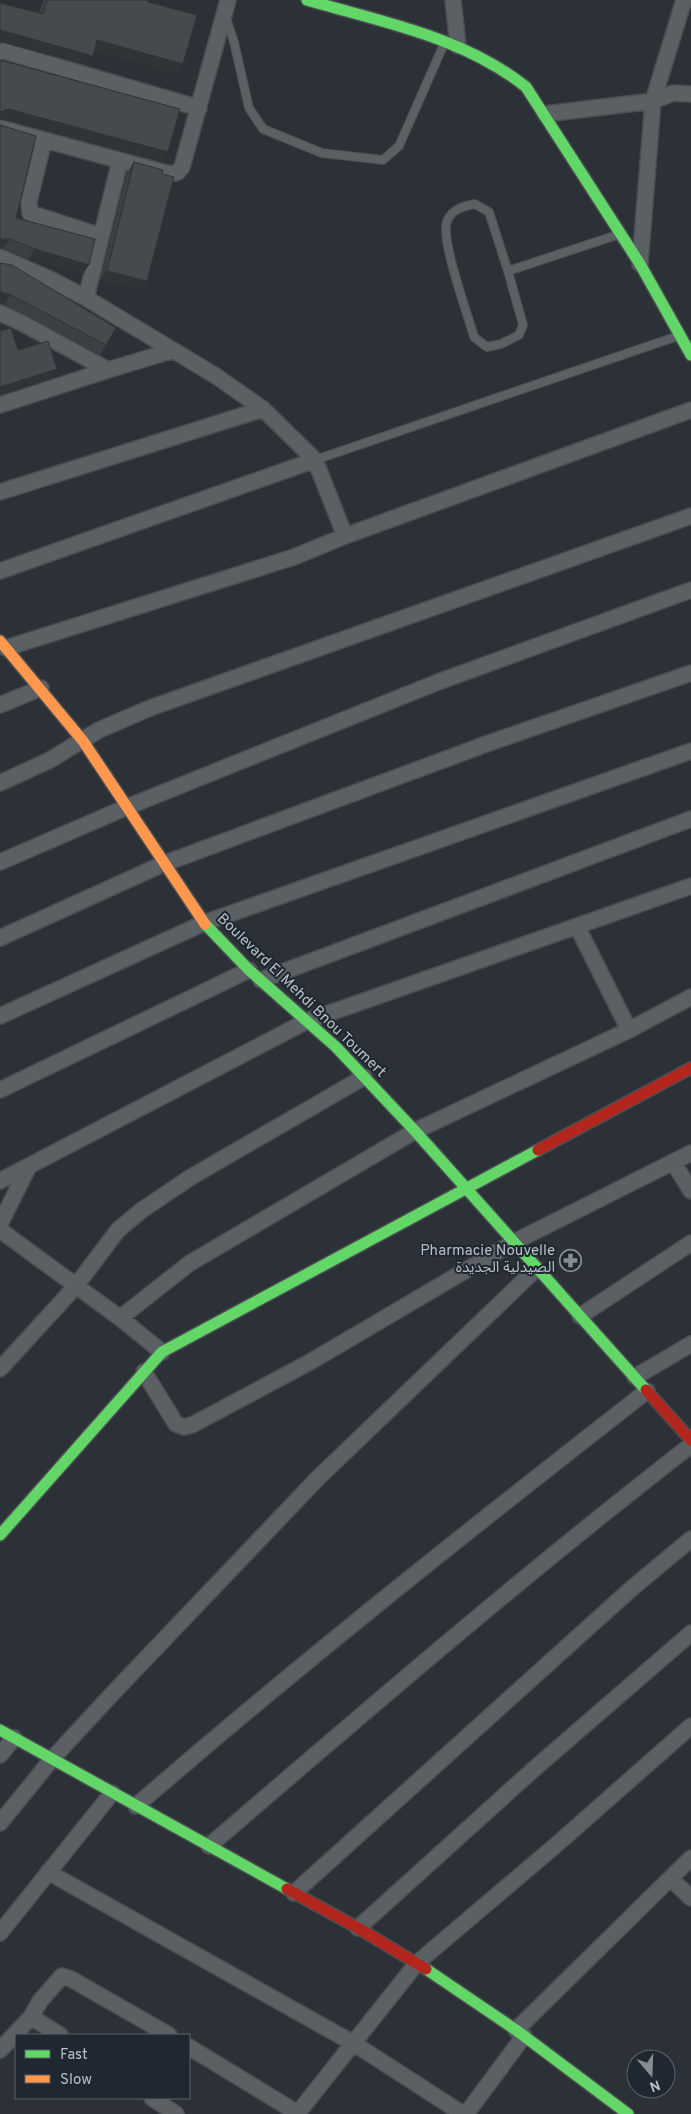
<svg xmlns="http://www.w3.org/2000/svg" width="691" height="2114" font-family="Overpass,'Noto Sans Arabic',sans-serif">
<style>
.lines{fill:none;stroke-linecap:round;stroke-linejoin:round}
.lane-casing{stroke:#494d51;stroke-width:10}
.street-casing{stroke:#494d51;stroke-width:18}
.fast-casing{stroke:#494d51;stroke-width:14}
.slow-casing{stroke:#494d51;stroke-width:14}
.jam-casing{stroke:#494d51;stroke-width:14}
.lane{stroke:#5b6065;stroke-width:8}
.street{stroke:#5b6065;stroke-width:15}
.fast{stroke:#63d668;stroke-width:11}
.slow{stroke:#ff974d;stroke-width:11}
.jam{stroke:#b3261e;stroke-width:11}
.wall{fill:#3a4043}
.shaded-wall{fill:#303437}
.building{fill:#444a4e;stroke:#303437}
.labels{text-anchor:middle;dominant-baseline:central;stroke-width:4;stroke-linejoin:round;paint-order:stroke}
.street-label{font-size:15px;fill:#b6bec7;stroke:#1f2830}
.poi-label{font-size:15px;fill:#b6bec7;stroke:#1f2830;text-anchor:end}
</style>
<rect width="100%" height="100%" fill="#2b3136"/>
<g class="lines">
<defs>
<path id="lane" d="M226 18 234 42 249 108 263 129 322 153 383 160 399 146 444 44
M508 271 523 325 519 335 501 344 487 347 474 337C468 315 440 239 447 221 452 209 464 206 475 204L489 212 508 271 620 234
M315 460 678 336"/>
<path id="street" d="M453 0 458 46
M0 52 4 51 199 108
M545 114 653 101 684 0
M0 128 170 174 178 172 182 167 228 0
M44 140 29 202 30 213 101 236
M0 257 50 279 86 298 216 376 263 409 315 460 345 536
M640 264 653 101 673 93 691 94
M86 298 120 161
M0 313 22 323 108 370 0 405
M108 370 171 351
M0 492 263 409
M0 571 315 460
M6 648 294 557 345 536 691 410
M0 705 41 688
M0 783 50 760 99 730 150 708 691 516
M0 862 127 807 438 682 691 590
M577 926 629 1030
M0 938 163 864 489 743 691 673
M261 980 691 819
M0 1016 204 923 691 751
M0 1090 249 970
M673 1162 691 1191
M0 1181 307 1021 691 886
M0 1224 28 1168
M0 1230 120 1318 162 1352
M580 1316 691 1243
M120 1318 190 1263 415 1131 629 1030 691 997
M0 1369 75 1287 118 1230 142 1210 191 1177 364 1077
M144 1372 176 1424 184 1427 192 1425 310 1362 514 1242 691 1153
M635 1377 691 1344
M0 1755 14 1738
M136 1806C302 1662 474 1526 647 1391
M0 1823 52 1759 113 1693 318 1478 536 1269
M209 1846C367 1710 526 1573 691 1445
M48 1872 353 2043 463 2114
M671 1879 691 1898
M294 1893 631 1589 691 1539
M358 1928 534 1769 691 1633
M0 1933 112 1793
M516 2030 691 1858
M60 2035 31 2017 40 2001 62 1976 71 1979 169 2035
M189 2047 299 2114
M0 2050 31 2017
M152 2098 176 2114
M297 2114 417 1963 556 1845 691 1726
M466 2114 524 2036"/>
<path id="fast" d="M307 0C382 22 464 37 526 87L640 264 691 355
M205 924 249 970 336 1047 415 1131 646 1390
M0 1535 162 1352 538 1150
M0 1730 287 1889
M426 1969 516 2030 628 2114"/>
<path id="slow" d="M0 641 83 741 205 924"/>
<path id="jam" d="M538 1150 691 1068
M646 1390 691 1440
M287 1889 358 1928 426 1969"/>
</defs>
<use href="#lane" class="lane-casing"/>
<use href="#street" class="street-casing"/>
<use href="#fast" class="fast-casing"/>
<use href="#slow" class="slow-casing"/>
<use href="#jam" class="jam-casing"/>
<use href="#lane" class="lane"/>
<use href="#street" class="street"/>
<use href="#fast" class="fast"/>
<use href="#slow" class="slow"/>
<use href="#jam" class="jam"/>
</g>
<path class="wall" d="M43 0H148V2L183 64 176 73 94 51 86 65 39 13Z
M134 162 162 174 147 281 140 291 100 280 127 172Z
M16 218 82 275 28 259 3 248Z
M0 263 106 345 100 355 4 304 0 303Z"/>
<path class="shaded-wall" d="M0 30 93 56 86 65 0 42Z
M97 40 183 64 176 73 90 50Z
M9 109 168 152 162 162 2 119 0 120V112Z
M0 239H10L3 248 0 249Z
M35 249 89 265 82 275 28 259Z
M107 271 147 281 140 291 100 280Z
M0 292 11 295 4 304 0 303Z
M57 369 50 379 0 394V387Z"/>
<path class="building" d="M47 0H148V2L197 15 183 64 97 40 93 56 0 30V3L43 14Z
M0 60 180 109 168 152 9 109 0 112Z
M0 124V125L36 136 16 218 95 239 89 265 35 249 10 239H0Z
M134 162 163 170 162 174 174 177 147 281 107 271Z
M0 263 12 265 116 328 106 345 11 295 0 292Z
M11 328 18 350 48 341 57 369 0 387V331Z"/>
<defs>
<symbol id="pharmacy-ring" viewBox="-11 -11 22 22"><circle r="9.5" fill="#1f2830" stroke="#858d94" stroke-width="1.5"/><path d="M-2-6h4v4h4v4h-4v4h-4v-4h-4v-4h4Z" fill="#858d94"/></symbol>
</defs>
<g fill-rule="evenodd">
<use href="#pharmacy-ring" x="558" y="1248" width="25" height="25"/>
</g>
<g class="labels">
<g class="street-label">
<text transform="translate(301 996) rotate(44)">Boulevard El Mehdi Bnou Toumert</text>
</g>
<g class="poi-label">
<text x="555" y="1251">Pharmacie Nouvelle<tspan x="555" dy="17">الصيدلية الجديدة</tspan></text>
</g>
</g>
<rect x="15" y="2034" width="175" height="65" fill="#1f2830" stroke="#5b646c"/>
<rect x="25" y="2050" width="25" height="8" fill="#63d668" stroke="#5b646c"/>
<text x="60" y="2059" font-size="15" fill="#b6bec7">Fast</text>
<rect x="25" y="2075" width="25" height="8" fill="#ff974d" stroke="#5b646c"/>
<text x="60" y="2084" font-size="15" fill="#b6bec7">Slow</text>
<g transform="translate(651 2074) rotate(161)"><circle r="24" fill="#1f2830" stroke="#5b646c"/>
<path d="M0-4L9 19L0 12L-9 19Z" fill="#858d94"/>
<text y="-8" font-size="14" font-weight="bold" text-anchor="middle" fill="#b6bec7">N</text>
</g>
</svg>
